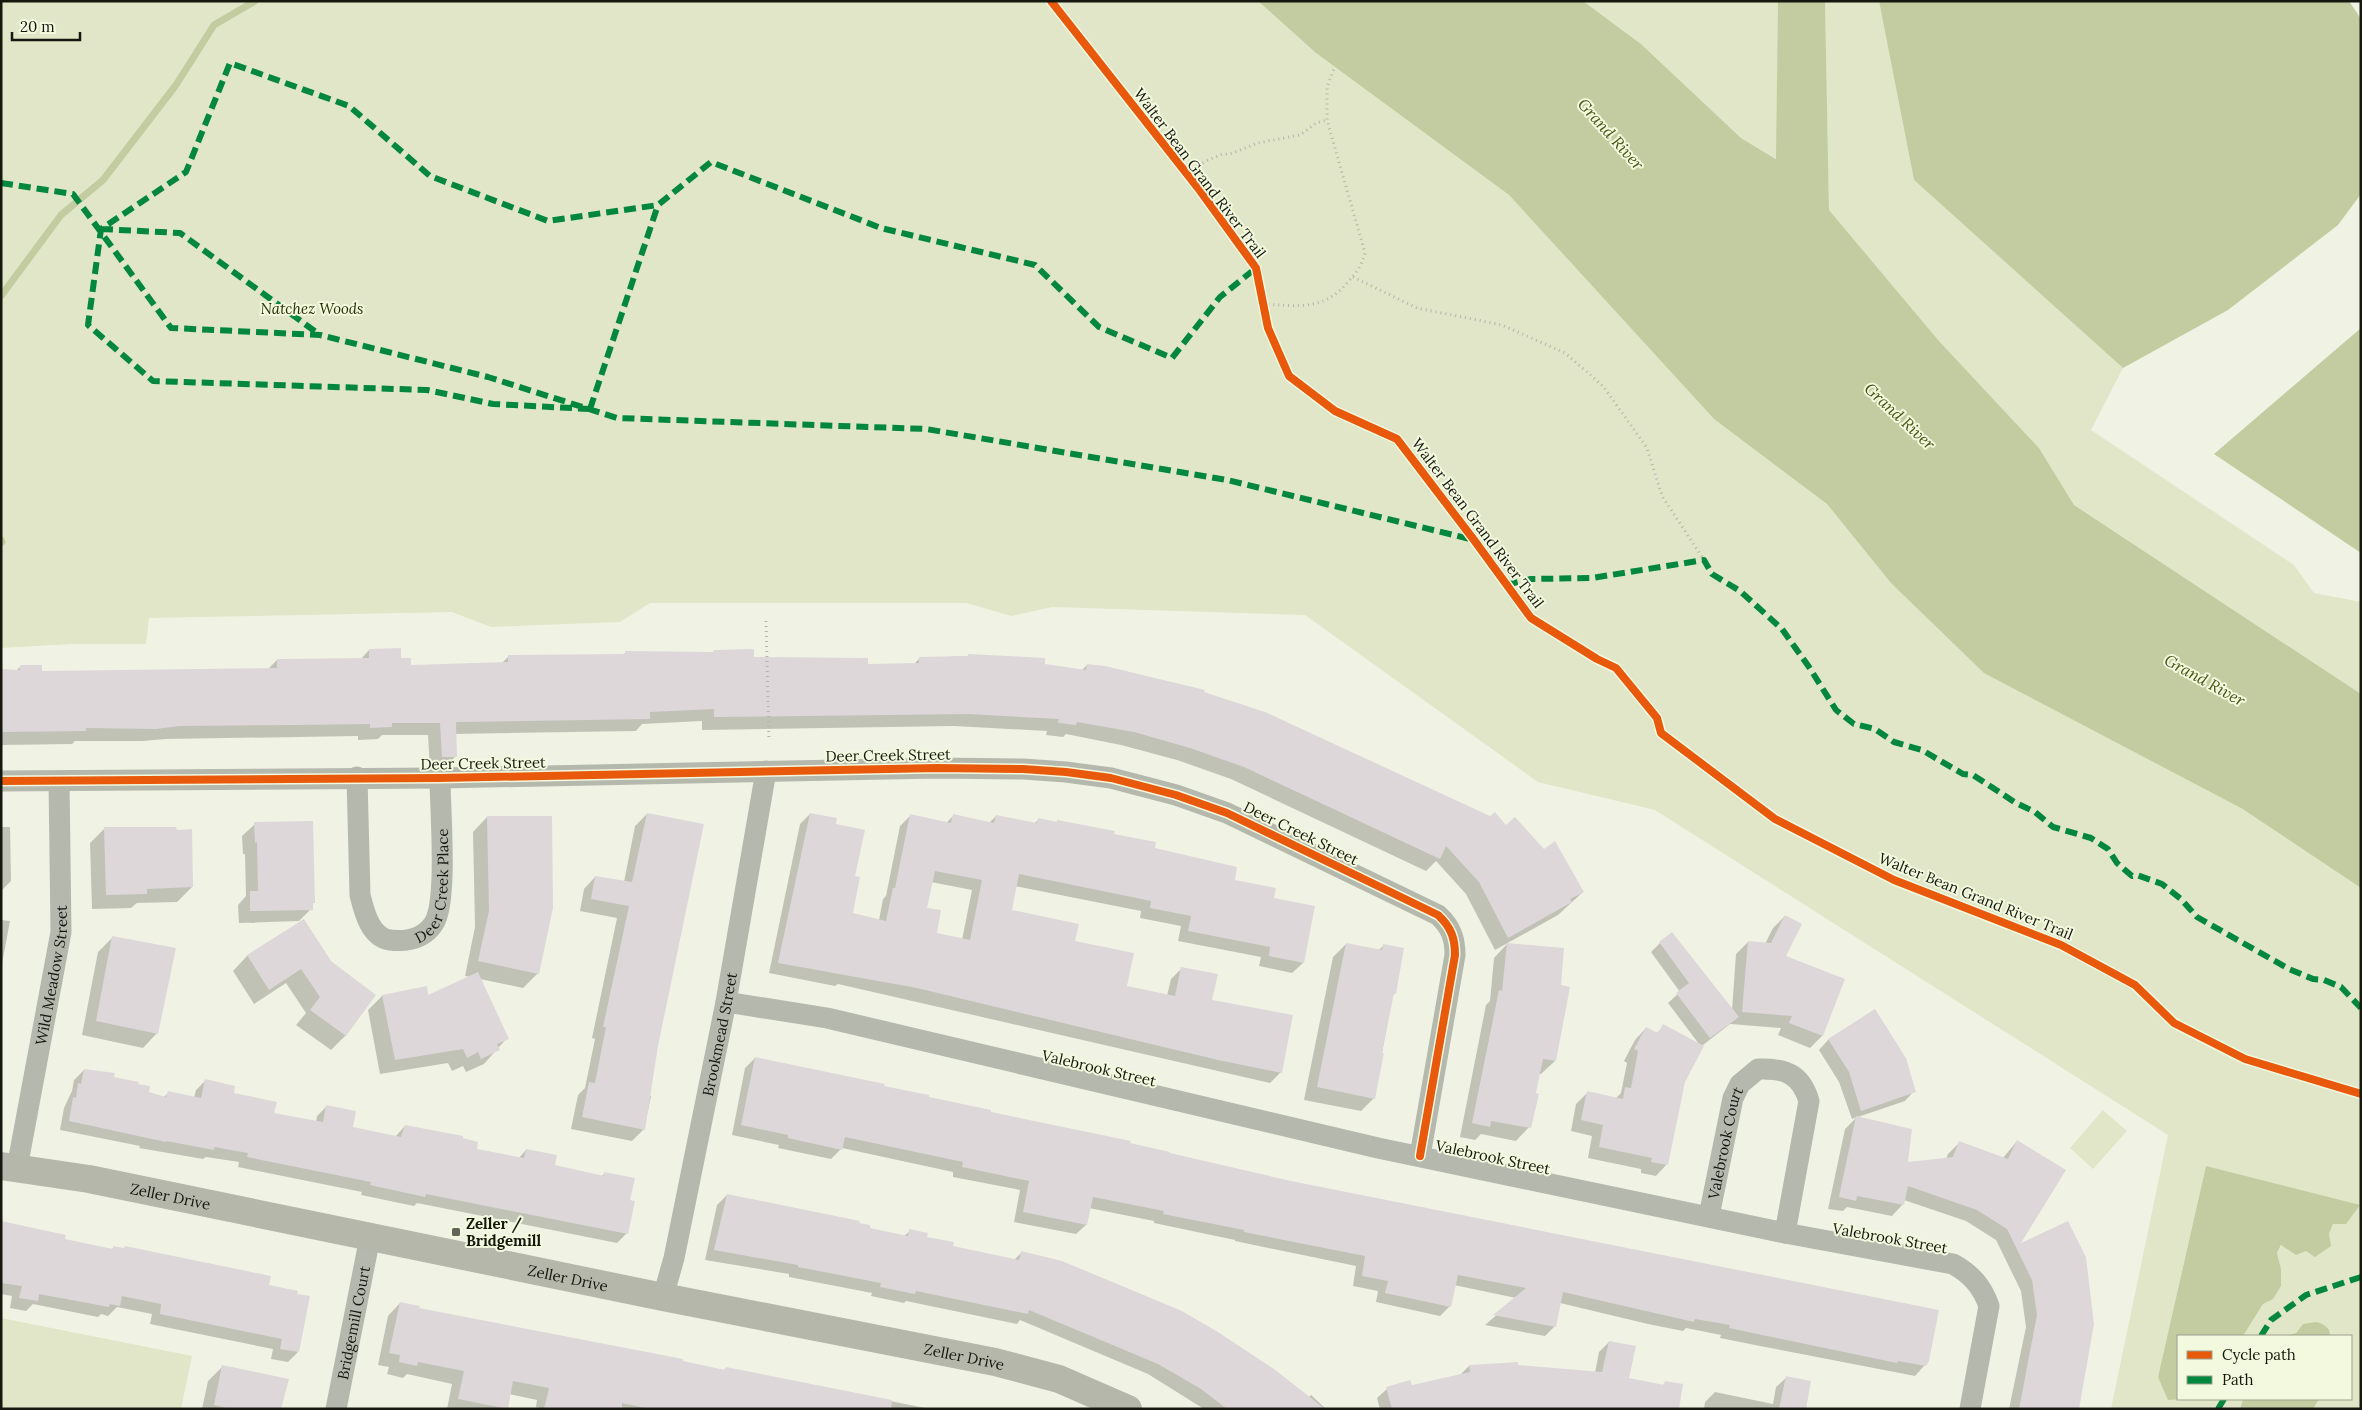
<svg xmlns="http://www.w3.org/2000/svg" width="2362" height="1410" font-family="Lora,serif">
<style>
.green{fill:#e0e6c7}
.water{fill:#c2cca0}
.shadow{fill:#0003;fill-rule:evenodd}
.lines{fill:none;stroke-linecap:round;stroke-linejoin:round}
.stream{stroke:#c2cca0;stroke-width:7}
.building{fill:#ddd7da;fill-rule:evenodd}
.path{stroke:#b3b6ab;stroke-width:3;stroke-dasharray:1 4;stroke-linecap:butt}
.street{stroke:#b5b8ad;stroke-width:21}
.secondary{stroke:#b4b7aa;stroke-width:28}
.quiet{stroke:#00873e;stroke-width:6;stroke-dasharray:12 6;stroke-linecap:butt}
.cycleway-casing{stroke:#f3f9de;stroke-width:11}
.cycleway{stroke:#e8590c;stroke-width:8}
.poi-dot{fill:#62655a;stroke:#f3f9de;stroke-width:2}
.labels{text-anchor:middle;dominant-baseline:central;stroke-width:4;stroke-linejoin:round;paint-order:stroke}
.street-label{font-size:15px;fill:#16180f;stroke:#f3f9de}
.park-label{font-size:15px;font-style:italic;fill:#2a3004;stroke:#f3f9de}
.poi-label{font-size:15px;font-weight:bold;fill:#16180f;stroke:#f3f9de;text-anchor:start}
.water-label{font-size:16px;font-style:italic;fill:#4b5415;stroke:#f3f9de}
</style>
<rect width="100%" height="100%" fill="#f0f3e4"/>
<path class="green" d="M1 1H1258L1316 53 1509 195 1714 419 1827 504 1891 583 2241 808 2361 888V1409H2313L2319 1399H2351V1336H2331V1332L2303 1324 2296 1333 2286 1336H2243L2263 1304 2273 1299 2281 1269 2277 1253 2282 1245 2288 1249 2329 1234 2333 1224 2206 1166 2158 1377 2178 1401 2187 1399H2243L2240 1409H2111L2168 1135 1655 810 1538 782 1305 615 1052 607 1011 616 967 603H650L620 622 491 627 452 612 149 618 146 644H71L1 648Z
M1583 1H1778L1777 159 1741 138 1641 44Z
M1825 1H1879L1914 180 2123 368 2091 430 2294 565 2314 593 2361 602V694L2074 505 2039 448 1939 341 1829 210Z
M2103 1110 2127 1131 2093 1169 2070 1148Z
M1 1318 192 1356 181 1409H1Z"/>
<path class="water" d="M1258 1H1583L1641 44 1741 138 1776 159 1778 1H1825L1829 210 1939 341 2039 448 2074 505 2361 694V888L2241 808 1984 673 1891 583 1827 504 1714 419 1509 195 1316 53Z
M1879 1H2349L2361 19V194L2338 225 2228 310 2123 368 1914 180Z
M2361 328V553L2214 454Z
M2206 1166 2360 1205 2346 1224H2333L2329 1234 2331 1246 2315 1257 2306 1251 2296 1255 2281 1245 2277 1253 2281 1269V1286L2273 1299 2263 1304 2243 1336H2178V1399H2187L2168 1400 2158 1377Z
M2316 1322C2323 1323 2330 1328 2331 1336H2286L2296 1333 2303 1324Z
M2243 1399H2319L2313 1409H2240Z"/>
<path class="shadow" d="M369 650 400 659 409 666 501 664 509 656 623 655 626 652 712 654 714 651 753 659 866 665H913L920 658 968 656 1081 671 1087 665 1203 693 1506 827 1583 892 1558 915 1495 950 1466 894 1436 861 1426 871 1231 779 1177 760 1121 745 1066 734 1063 737 1046 735 1047 731 954 726 702 730V721L642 724 636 731 455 734 456 756 443 769 430 770 428 735H382L378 739 358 740V736L166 739 143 741H75L72 744 1 745V671H16L21 666 40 672 268 669 277 660 361 659Z
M647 814 648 1095 651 1096 644 1129 632 1141 571 1129 578 1095 585 1088 595 1039 592 1038 617 918 580 911 584 889 595 877 624 882 635 826Z
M810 814 835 825 854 877 851 914 879 920 883 899 886 896 900 826 910 816 946 823 953 816 989 823 996 816 1034 824 1038 820 1055 823 1058 821 1113 835 1153 849 1273 899 1303 963 1292 973 1259 966 1261 957 1178 941 1181 926 1140 918 1141 911 1015 886 1010 911 1073 942 1126 987 1167 996 1171 979 1181 969 1281 1072 1270 1083 838 984 835 986 769 973 800 824ZM931 882 972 890 962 940 935 934 926 909Z
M487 817 538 973 523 988 480 979 507 1038 484 1064 466 1072 463 1066 452 1071 448 1063 380 1074 368 1010 382 996 426 987 428 997 471 977 465 976 475 927 473 832Z
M255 824 311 905V909L299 921 239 923 238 905 246 896 245 854H243L242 836Z
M1 827H10L11 881 1 891Z
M105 828 192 887 177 902 137 903 131 908 92 909 90 843Z
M1785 916 1784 957 1843 980 1822 1036 1810 1048 1778 1035 1781 1028 1730 1024 1703 1045 1683 1082 1667 1164 1656 1176 1641 1173V1169L1588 1158 1592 1136 1571 1131 1576 1104 1587 1093 1615 1099 1621 1093 1627 1063 1624 1061 1635 1040 1646 1028 1656 1034 1664 1026 1699 1044 1668 1003 1680 992 1651 952 1660 943 1732 1010 1736 954 1748 942 1765 944 1773 928Z
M1 920 10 921 1 969Z
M304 921 330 962 375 995 345 1036 331 1050 296 1025 306 1013 286 983 254 1004 233 971 247 956Z
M113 937 157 1033 143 1048 82 1035 98 952Z
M1346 944 1379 950 1384 945 1395 993 1392 997 1374 1098 1361 1111 1304 1100 1333 957Z
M1507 944 1555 1061 1541 1074H1539L1529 1127 1516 1141 1481 1134 1475 1140 1460 1137 1486 1005 1490 1001 1494 958Z
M1875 1011 1914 1091 1905 1101 1852 1119 1839 1082 1819 1050 1828 1040Z
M755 1058 1291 1182 1937 1311 1924 1366 1915 1376 1760 1346 1720 1338 1721 1335 1686 1328 1683 1331 1648 1324 1560 1303 1555 1326 1545 1336 1485 1325 1516 1298 1454 1285 1450 1306 1440 1316 1376 1302 1378 1291 1353 1286 1356 1266 1235 1241V1240L1154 1223V1221L1089 1208 1086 1225 1076 1234 1014 1222 1020 1190 953 1177V1172L842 1148 831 1159 778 1148 779 1145 732 1135 745 1068Z
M84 1070 137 1085 147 1093 163 1098 168 1093 194 1098 196 1090 205 1081 273 1114 316 1122 317 1116 327 1106 352 1128 395 1137 405 1126 475 1150 518 1159 526 1150 554 1166 602 1176 605 1173 628 1201 627 1233 617 1243 417 1203 414 1206 361 1195 362 1192 238 1167 239 1162 206 1157 203 1159 139 1148 140 1146 60 1130 64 1108 72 1091 74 1080Z
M1856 1118 1906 1164 1946 1159 1948 1154 1959 1143 2003 1158 2017 1141V1246L2067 1222 2078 1409H2009L2026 1327 2021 1291 1996 1240 1966 1221 1904 1200 1903 1204 1892 1216 1847 1207 1843 1211 1828 1209 1845 1129Z
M727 1195 858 1224 869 1229 904 1236 910 1231 951 1247 1014 1260 1021 1253 1308 1398 1311 1395 1326 1409H1204L1148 1374 1020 1320 1017 1324 906 1301 904 1303 871 1296 872 1293 789 1277V1274L705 1260 717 1205Z
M1 1222 64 1240 111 1250 114 1247 268 1286 298 1352 288 1362 271 1359 273 1349 150 1324 152 1314 117 1307 108 1316 101 1314 98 1317 33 1304 26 1311 10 1308 12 1296 1 1294Z
M400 1303 418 1309 723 1371 726 1368 930 1409H544L536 1407 537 1400 509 1394 506 1409H447L452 1384 407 1374 403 1378 387 1374 389 1367 378 1365 388 1316Z
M1609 1342 1627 1379 1662 1386 1666 1382 1678 1409H1380L1377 1398 1387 1389 1411 1387 1460 1375 1469 1366H1517L1595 1373 1599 1352Z
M222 1367 279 1409H202L208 1381Z
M1786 1378 1805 1409H1704L1705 1402 1715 1392 1773 1404 1776 1387Z"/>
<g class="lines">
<path class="stream" d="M1 296 61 215 103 180 176 85 214 25 255 1
M1 540 2 542"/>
</g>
<path class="building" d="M401 648V658H411V665L508 662V655L625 654V651L714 652V650L754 649V657L868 658V664L919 663V657L968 656V654L1045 658V664L1086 670 1087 664 1105 666 1205 690 1204 692 1265 712 1490 816 1495 812 1506 825 1515 817 1544 849 1555 841 1584 892 1570 899 1572 902 1508 938 1479 882 1446 846 1440 859 1244 767 1190 748 1134 732 1077 722 1076 725 1058 723 1059 719 968 714 714 717V709L650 712V719L456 722 457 757H442L440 723H392V727L370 728V724L295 725 179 726 156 729 86 728V731L1 732V669L20 670V665H42V671L277 668V659L369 658V649Z
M647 813 704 824 658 1046 645 1130 582 1117 589 1082 595 1083 606 1027H603L629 906 591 899 595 876 632 882Z
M810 813 837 818 836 824 865 830 855 876 860 877 853 913 886 921 893 888H895L910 814 951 823 953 814 994 823 996 815 1037 823 1038 818 1057 822V820L1115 831 1114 834 1156 842 1155 848 1237 867 1235 880 1276 888 1274 898 1315 906 1304 963 1269 956 1270 947 1188 931 1191 916 1150 908 1151 901 1019 874 1012 910 1079 924 1075 941 1134 953 1127 986 1175 996 1181 967 1218 974 1212 1000 1293 1015 1282 1073 1218 1060 917 988 778 963ZM935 871 982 880 970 940 937 933 941 910 927 908Z
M487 816H552L553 908 539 974 478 961 489 911Z
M313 821 315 903H313V910L250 911V891H258L257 842 255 843 254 822Z
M104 827H176L177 830 192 829 193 887 147 889V894L106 895Z
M1785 915 1802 924 1786 956 1845 979 1823 1036 1789 1023 1792 1016 1742 1012 1748 941 1771 943Z
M304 919 331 961 376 995 346 1036 310 1010 320 997 301 969 269 990 247 955Z
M1672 932 1739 1017 1710 1038 1676 993 1689 983 1659 942Z
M112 936 176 948 158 1034 96 1021Z
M1346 943 1382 950 1383 944 1404 948 1396 994 1394 993 1382 1053H1384L1375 1099 1317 1087Z
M1507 943 1564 948 1561 985 1570 987 1556 1061 1543 1059 1536 1093 1539 1094 1531 1128 1491 1121 1490 1127 1472 1123 1499 990 1502 991Z
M478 972 509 1039 497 1044 500 1050 481 1059 478 1052 467 1058 463 1049 395 1060 382 995 427 986 428 995Z
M1875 1009 1906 1058 1916 1092 1861 1111 1849 1072 1828 1039Z
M1663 1024 1704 1046 1685 1082 1668 1165 1651 1162 1652 1158 1599 1147 1603 1125 1581 1120 1587 1091 1623 1099 1625 1087 1631 1088 1638 1051 1634 1049 1646 1027 1658 1033Z
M755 1057 885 1084 884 1086 929 1095V1097L991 1110V1112L1131 1141 1130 1143 1170 1152V1153L1291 1181 1939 1310 1929 1361 1926 1366 1898 1361 1897 1363 1729 1328 1730 1325 1695 1319 1694 1322 1563 1292 1556 1327 1493 1315 1526 1288 1458 1275 1451 1307 1385 1293 1388 1281 1362 1276 1365 1256 1244 1232V1230L1163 1214 1164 1211 1093 1197 1087 1225 1023 1212 1029 1181 962 1167 963 1162 845 1137 842 1150 788 1138V1135L741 1125Z
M84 1069 115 1073 114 1077 139 1082 138 1084 150 1086 149 1092 166 1097 168 1091 201 1098 205 1079 235 1086 234 1093 277 1102 274 1113 323 1122 326 1105 356 1111 353 1127 401 1137 405 1125 463 1136V1138L478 1142 477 1149 524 1158 526 1149 557 1155 555 1165 604 1176V1172L635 1178 630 1200 635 1201 628 1234 426 1194 425 1197 370 1185 371 1182 247 1157 248 1153 214 1147V1150L166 1141V1142L69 1121 73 1097 76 1098 78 1083 81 1084Z
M1856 1116 1912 1129 1908 1162 1953 1157 1959 1141 2008 1159 2017 1140 2066 1170 2021 1243 2068 1221 2086 1257 2094 1324 2079 1409H2019L2037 1315 2032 1280 2007 1229 1977 1210 1908 1186 1904 1205 1857 1196 1856 1201 1839 1197Z
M727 1194 860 1221 859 1223 870 1225V1228L908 1236 909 1229 928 1233 927 1237 954 1242 953 1246 1019 1260 1021 1251 1062 1261 1182 1311 1218 1332 1274 1369 1325 1409H1227L1201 1389 1158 1364 1029 1310 1028 1314 916 1291 915 1294 880 1287 881 1283 798 1267V1265L714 1250Z
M1 1221 66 1235 65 1239 113 1249V1246L124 1248 125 1246 271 1276 269 1285 298 1291 297 1294 310 1296 299 1352 280 1349 282 1339 160 1314 161 1304 122 1296 120 1306 110 1304 109 1307 39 1294 38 1301 19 1298 22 1286 1 1283Z
M400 1302 420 1306 419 1308 683 1359V1361L725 1370 726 1367 892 1400 891 1409H650L622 1403V1409H544L549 1388 513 1381 508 1409 458 1399 464 1371 418 1362 417 1366 399 1362 400 1355 389 1353Z
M1609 1341 1636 1346 1629 1378 1664 1385 1665 1381 1683 1384 1679 1409H1392L1386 1387 1410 1380 1412 1385 1470 1372 1469 1365 1518 1362V1365L1602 1372Z
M222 1365 289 1379 281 1409H231L214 1405Z
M1786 1376 1811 1381 1806 1409H1779Z"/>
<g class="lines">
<path class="path" d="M1186 174 1206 161 1223 154H1230L1258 143 1300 135 1316 123 1327 120
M1353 277 1417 308 1502 325 1565 353 1603 386 1647 448 1662 496 1704 560
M1263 304C1297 306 1324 311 1348 282 1357 272 1362 265 1365 253L1327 120V87L1335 66
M766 621 769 741"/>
<g class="street">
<path id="s1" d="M357 777 360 895C364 911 370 937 390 940 407 942 424 939 434 923 448 901 440 808 440 778"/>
<path d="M1 781 440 778 938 768 1023 769 1066 772 1111 778 1176 795 1227 813 1438 915C1451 927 1455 938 1455 955L1420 1156"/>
<path d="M726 1002 827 1018 1378 1148 1785 1233 1953 1264C1971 1274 1982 1286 1989 1306L1970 1409"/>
<path id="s2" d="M17 1168 61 932 59 781"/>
<path id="s3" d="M1709 1216 1733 1098 1740 1084 1758 1069C1785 1068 1801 1074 1809 1101L1785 1233"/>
<path id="s4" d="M663 1297 674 1258 726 1002 766 771"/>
<path id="s5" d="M336 1409 370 1237"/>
</g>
<path class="secondary" id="s6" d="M1 1166 89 1179 663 1297 995 1362 1059 1379 1128 1409"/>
<path class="quiet" d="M1 183 73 194 171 328 320 335 488 377 617 418 926 429 1227 480 1474 540
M101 229 180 233 320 335
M590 409 493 404 427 390 153 381 88 325 101 229 186 172 230 63 349 106 430 176 548 221 658 205 711 162 881 228 1035 265 1099 327 1172 358 1220 297 1256 268
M590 409 658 205
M1506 585 1531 579 1592 578 1704 560 1712 574 1740 591 1782 629 1809 667 1836 710 1854 724 1875 729 1894 742 1922 750 1963 774 1973 775 2016 803 2035 812 2053 827 2091 838 2108 849 2117 863 2132 876 2137 875 2162 884 2181 899 2197 917 2289 969 2313 979 2324 980 2341 987 2361 1008
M2261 1336 2271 1320 2306 1295 2361 1277
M2218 1409 2224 1399"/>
<defs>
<path id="cycleway" d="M1051 1 1198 188 1256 268 1268 328 1289 376 1335 411 1397 439 1474 540 1531 618 1597 659 1616 668 1657 718 1661 733 1775 819 1894 880 2061 945 2135 985 2174 1023 2245 1059 2361 1094
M1 781 440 778 938 768 1023 769 1066 772 1111 778 1176 795 1227 813 1438 915C1451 927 1455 938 1455 955L1420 1156"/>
</defs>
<use href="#cycleway" class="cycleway-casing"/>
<use href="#cycleway" class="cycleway"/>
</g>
<rect class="poi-dot" x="451" y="1227" width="10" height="10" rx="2.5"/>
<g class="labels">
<g class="street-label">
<text transform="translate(1200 173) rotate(53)">Walter Bean Grand River Trail</text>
<text transform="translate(1478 523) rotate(53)">Walter Bean Grand River Trail</text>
<text transform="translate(888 755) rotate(-1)">Deer Creek Street</text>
<text transform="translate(483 763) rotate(-1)">Deer Creek Street</text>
<text transform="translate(1301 833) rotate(26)">Deer Creek Street</text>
<text stroke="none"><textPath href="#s1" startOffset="261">Deer Creek Place</textPath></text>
<text transform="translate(1976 896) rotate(22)">Walter Bean Grand River Trail</text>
<text stroke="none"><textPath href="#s2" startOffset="196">Wild Meadow Street</textPath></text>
<text stroke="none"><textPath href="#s4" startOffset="269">Brookmead Street</textPath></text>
<text transform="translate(1099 1068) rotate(13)">Valebrook Street</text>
<text stroke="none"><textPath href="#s3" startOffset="75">Valebrook Court</textPath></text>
<text transform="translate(1493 1157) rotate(12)">Valebrook Street</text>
<text stroke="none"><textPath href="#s6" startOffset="172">Zeller Drive</textPath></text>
<text transform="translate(1890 1238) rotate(10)">Valebrook Street</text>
<text stroke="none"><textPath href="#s6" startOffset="578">Zeller Drive</textPath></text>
<text stroke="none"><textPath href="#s5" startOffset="88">Bridgemill Court</textPath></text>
<text stroke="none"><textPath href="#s6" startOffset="982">Zeller Drive</textPath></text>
</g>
<g class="park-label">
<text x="312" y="308">Natchez Woods</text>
</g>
<g class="poi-label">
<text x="466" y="1223">Zeller /<tspan x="466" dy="17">Bridgemill</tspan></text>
</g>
<g class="water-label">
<text transform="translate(1611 134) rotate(48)">Grand River</text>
<text transform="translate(1900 416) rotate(43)">Grand River</text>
<text transform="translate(2205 680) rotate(29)">Grand River</text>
</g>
</g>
<rect width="2362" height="1410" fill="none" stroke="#16180f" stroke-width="5"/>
<rect x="2177" y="1335" width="175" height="65" fill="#f3f9de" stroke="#9b9f8b"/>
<rect x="2187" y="1351" width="25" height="8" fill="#e8590c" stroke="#9b9f8b"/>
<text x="2222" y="1360" font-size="15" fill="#16180f">Cycle path</text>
<rect x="2187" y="1376" width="25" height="8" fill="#00873e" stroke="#9b9f8b"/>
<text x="2222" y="1385" font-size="15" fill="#16180f">Path</text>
<path d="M12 32v8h68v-8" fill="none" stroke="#16180f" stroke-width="2.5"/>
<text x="20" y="32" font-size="15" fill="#16180f" stroke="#f3f9de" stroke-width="4" paint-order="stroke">20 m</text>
</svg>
